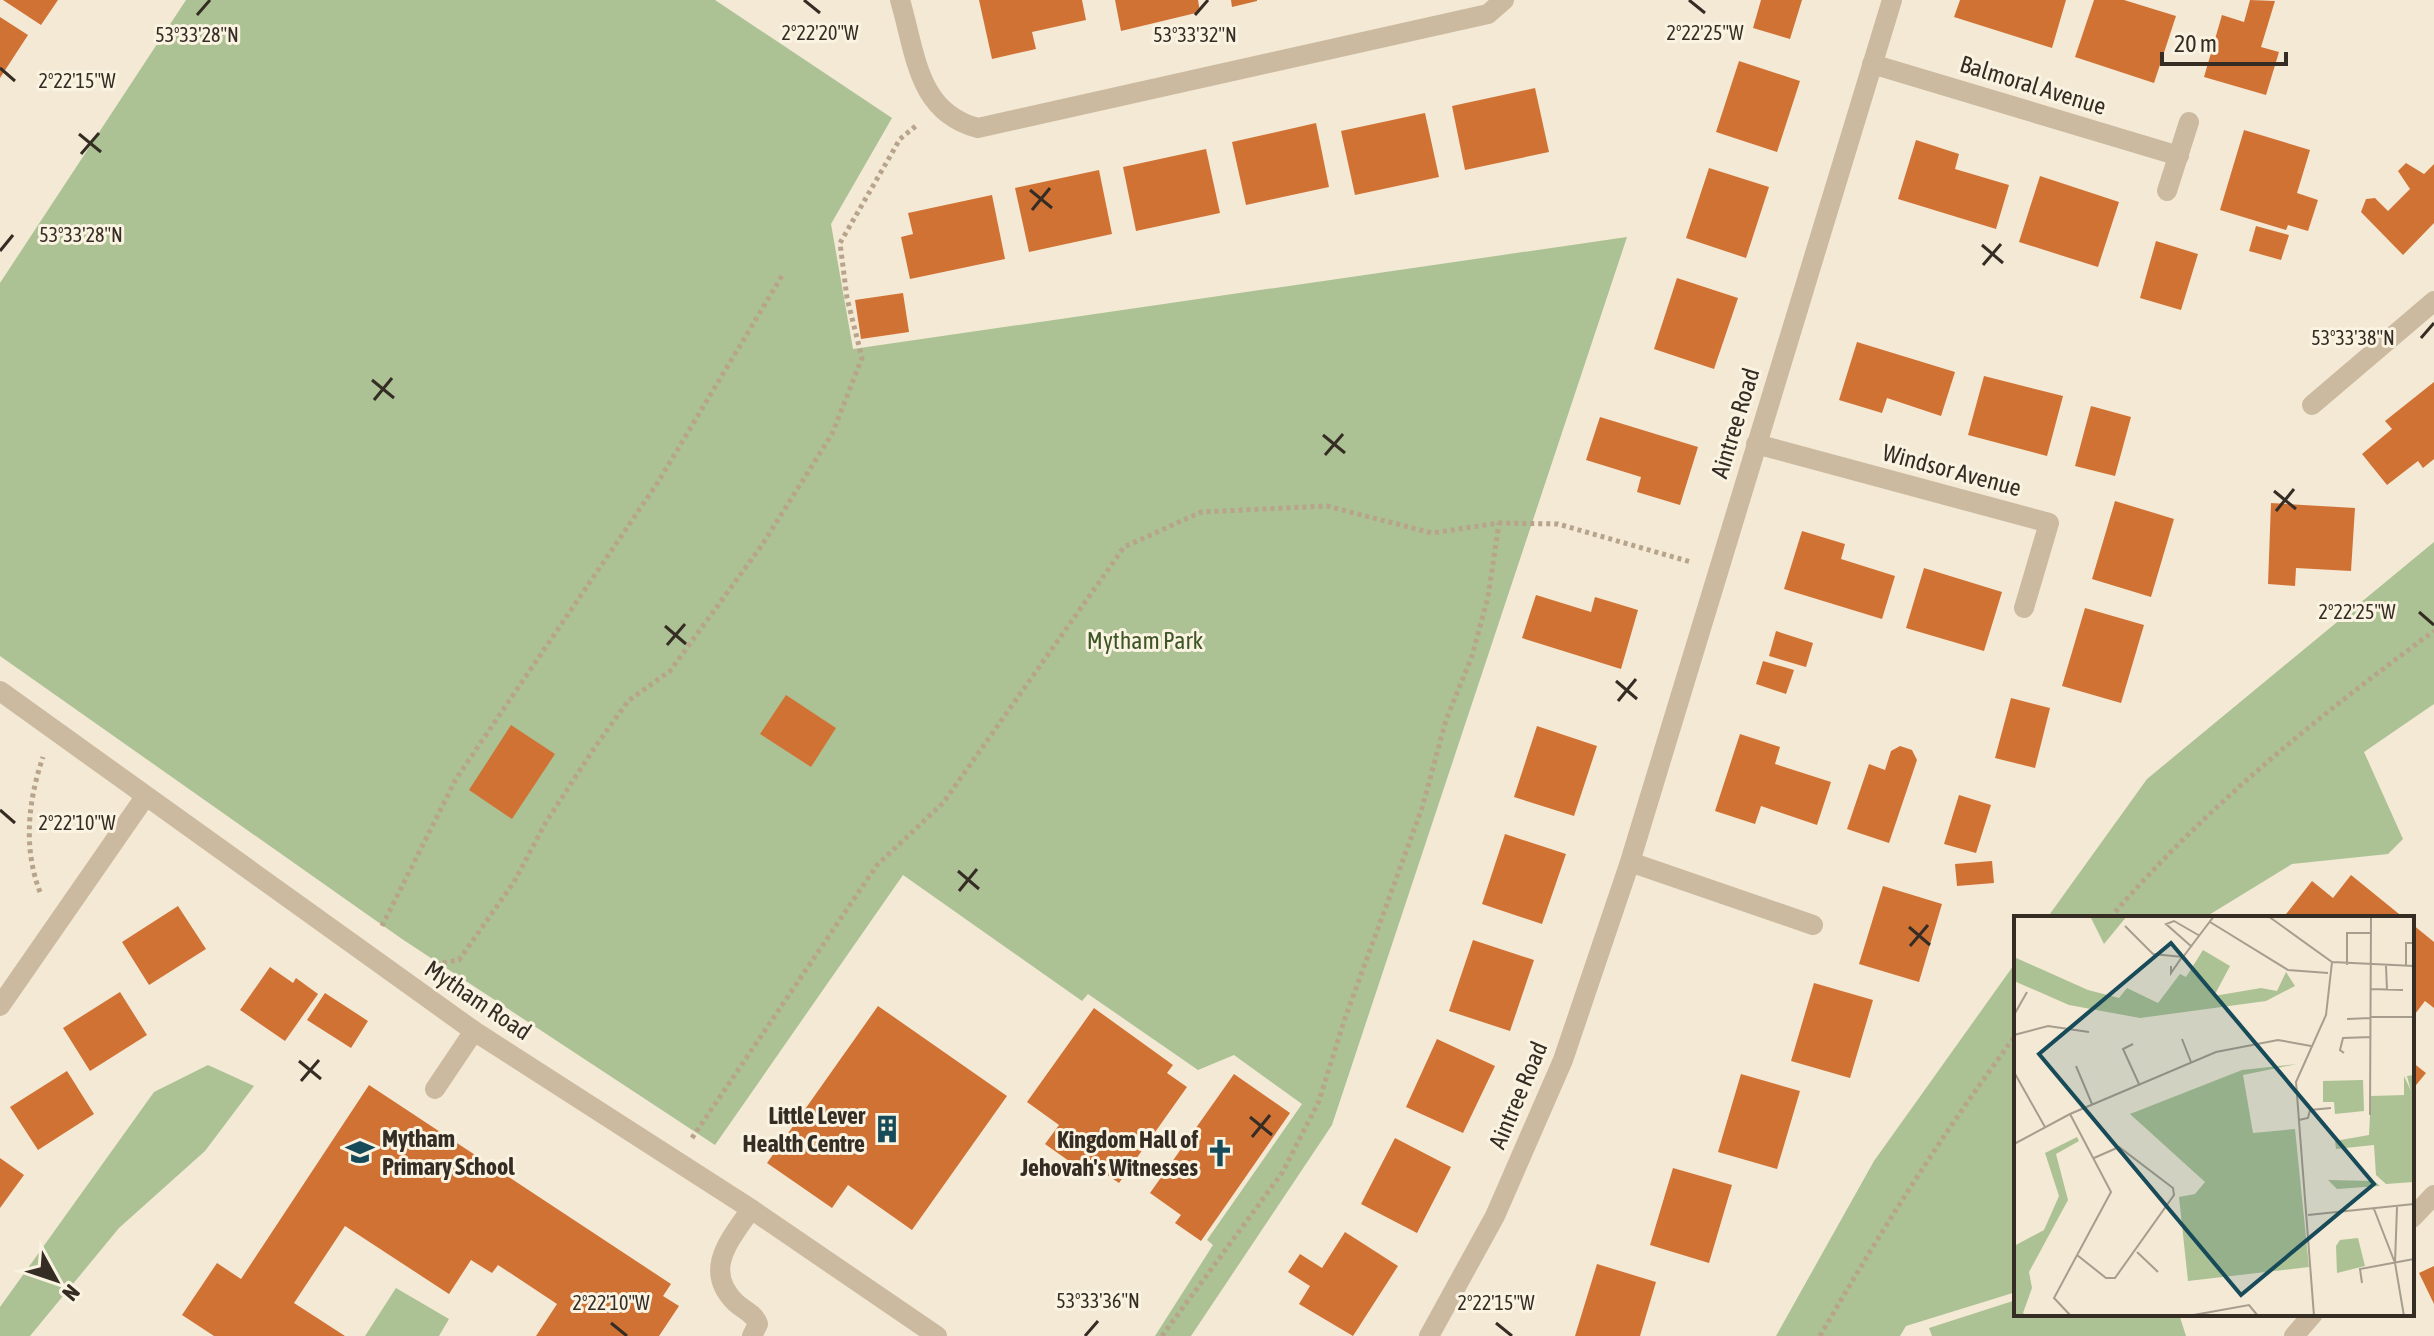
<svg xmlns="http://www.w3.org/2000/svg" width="2434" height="1336" font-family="'Asap Condensed',sans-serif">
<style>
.green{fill:#acc294}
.building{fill:#d17235}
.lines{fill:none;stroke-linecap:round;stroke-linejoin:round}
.path{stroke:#b7a48b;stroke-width:5;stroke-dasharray:4 4;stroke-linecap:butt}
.service{stroke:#cbbaa0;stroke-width:20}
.minor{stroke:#cbbaa0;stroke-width:20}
.ticks{fill:none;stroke:#352c24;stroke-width:3}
.labels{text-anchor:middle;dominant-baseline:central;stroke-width:6;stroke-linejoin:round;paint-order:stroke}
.street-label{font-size:24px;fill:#352c24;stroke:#faf3e1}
.park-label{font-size:24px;fill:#3d5526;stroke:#faf3e1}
.poi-label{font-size:24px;font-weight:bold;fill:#352c24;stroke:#faf3e1;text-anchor:end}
.inset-road{fill:none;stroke:#a79d8e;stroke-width:2}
.view{fill:#174b59;fill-opacity:0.15;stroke:#174b59;stroke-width:4}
.inset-edge{fill:none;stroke:#352c24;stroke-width:4}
.ticks-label{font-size:20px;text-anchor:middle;fill:#352c24;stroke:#faf3e1;stroke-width:6;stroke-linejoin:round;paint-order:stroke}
</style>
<rect width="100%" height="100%" fill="#f3e9d5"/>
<path class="green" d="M186 0H715L892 118 831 224 853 349 1627 237 1332 1125 1191 1336H1155L1213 1245 1207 1240 1302 1104 1234 1055 1198 1070 1088 994 1082 1001 903 875 715 1145 402 939 0 656V283Z
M2434 542V704L2364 752 2403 839 2388 854 2292 864 2204 918H2047L2147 779Z
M2016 962V1292L1906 1326 1900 1336H1776L1874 1161Z
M208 1065 254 1086 205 1151 119 1228 30 1336H0V1307L154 1092Z
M396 1288 449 1319 439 1336H365Z
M2016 1300V1314H2179L2186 1336H1932L1929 1328Z"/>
<path class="building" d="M3 0H58L41 25Z
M979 0H1082L1086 20 1032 32 1036 49 992 59Z
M1115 0H1198L1200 12 1121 31Z
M1231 0H1257V1L1232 7Z
M1761 0H1802L1790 39 1753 28Z
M1960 0H2066L2052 48 1954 17Z
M2094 0H2124L2176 16 2154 83 2075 57Z
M2250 0 2275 1 2261 47 2279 52 2266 95 2204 77 2222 15 2244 22Z
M0 17 28 35 0 78Z
M1739 61 1800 81 1777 152 1716 132Z
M1535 88 1549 152 1465 170 1452 106Z
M1425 113 1439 177 1355 195 1341 131Z
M1316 123 1329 187 1246 205 1232 142Z
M2244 130 2310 150 2297 193 2318 200 2308 231 2288 225 2286 230 2220 210Z
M1916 140 1959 154 1955 169 2009 185 1996 229 1898 199Z
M1206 149 1220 213 1136 231 1123 167Z
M2406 163 2424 174 2434 164V223L2403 255 2361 212 2366 199 2375 198 2388 211 2410 189 2398 171Z
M1709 168 1769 187 1746 258 1686 238Z
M1099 170 1112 234 1029 252 1015 188Z
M2040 176 2119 202 2098 267 2019 242Z
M992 195 1005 259 910 279 901 237 913 234 908 213Z
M2256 226 2289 235 2281 260 2249 251Z
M2156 241 2198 254 2181 310 2140 298Z
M1677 278 1738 298 1714 369 1654 349Z
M903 293 909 332 861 339 855 300Z
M1857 342 1955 372 1941 416 1887 398 1882 413 1839 400Z
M1984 376 2063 396 2047 456 1968 435Z
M2434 382V459L2423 468 2418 461 2387 485 2362 454 2392 429 2385 421Z
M2091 406 2131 417 2115 476 2075 466Z
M1600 417 1698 447 1680 505 1637 492 1641 477 1586 460Z
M2115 501 2174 519 2151 597 2092 579Z
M2271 503 2355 508 2351 571 2296 568 2295 586 2268 584Z
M1802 531 1845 544 1841 559 1895 576 1882 619 1784 589Z
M1924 568 2002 592 1984 651 1906 628Z
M1536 595 1591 612 1595 597 1638 610 1621 669 1522 638Z
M2085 608 2144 625 2121 703 2062 686Z
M1776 631 1813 643 1806 667 1769 656Z
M1763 661 1794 670 1786 694 1756 684Z
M786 695 836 728 811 767 760 734Z
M2011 698 2050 708 2035 768 1995 758Z
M511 725 555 754 512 819 469 790Z
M1537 726 1597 746 1574 816 1514 797Z
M1740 734 1780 747 1775 764 1831 782 1817 825 1761 806 1755 824 1715 811Z
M1900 746 1912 750 1917 760 1889 843 1847 829 1869 764 1885 770 1891 751Z
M1959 795 1991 805 1976 853 1944 844Z
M1505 834 1566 854 1542 924 1482 904Z
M1992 861 1994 883 1957 886 1955 864Z
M2351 875 2404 918H2283L2312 881 2333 898Z
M1883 886 1942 904 1919 982 1859 964Z
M178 906 206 949 149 985 122 942Z
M2412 924 2434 942V1008L2425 1001 2412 1018Z
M1473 940 1534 960 1510 1031 1449 1011Z
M270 967 293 983 296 978 318 994 285 1041 240 1010Z
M1814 983 1873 1000 1850 1078 1791 1061Z
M120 992 147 1035 90 1071 63 1028Z
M325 993 368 1021 351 1048 307 1020Z
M878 1006 1007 1096 912 1230 848 1185 832 1208 767 1163Z
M1094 1008 1173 1065 1167 1073 1187 1087 1119 1183 1097 1168 1090 1176 1045 1144 1059 1125 1027 1102Z
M1437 1039 1495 1066 1463 1133 1406 1107Z
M2412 1062 2426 1073 2412 1090Z
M67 1071 94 1114 38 1150 10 1107Z
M1234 1074 1290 1113 1201 1241 1175 1223 1181 1215 1150 1193Z
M1741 1074 1800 1091 1777 1169 1718 1152Z
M369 1085 671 1284 663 1296 679 1306 659 1336H536L557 1304 498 1265 492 1273 471 1260 449 1294 345 1226 294 1303 345 1336H214L182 1315 217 1263 241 1279Z
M1395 1138 1451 1167 1417 1233 1361 1204Z
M0 1158 24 1175 0 1208Z
M1673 1168 1732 1185 1709 1263 1650 1245Z
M1345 1232 1398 1266 1353 1336 1299 1304 1310 1286 1288 1272 1300 1254 1322 1268Z
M1597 1264 1656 1282 1640 1336H1575Z
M2434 1266V1304L2419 1273Z"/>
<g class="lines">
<path class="path" d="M40 892C23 848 28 801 43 757
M2110 918C2205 807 2317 717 2434 631
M382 926 456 779 658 482 783 274
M435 964 459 960 514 882 546 822 593 750 628 701 670 671 762 545 832 434 862 358 847 298 840 243 900 139 917 125
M692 1138 877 865 943 803 1124 547 1201 512 1327 506 1432 533 1499 523 1558 524 1691 562
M1162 1336 1282 1173 1319 1101 1344 1021 1422 808 1446 720 1472 656 1488 597 1499 523
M1820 1336C1880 1232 1944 1131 2016 1035"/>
<path class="service" d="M435 1089 474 1031
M751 1209C730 1240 702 1270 736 1303 745 1311 754 1313 758 1324L752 1336"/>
<path class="minor" d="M900 0C916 54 917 112 978 128L1488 14 1504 0
M1872 64 2179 156
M2167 191 2189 122
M2312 405 2434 301
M1756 444 2049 523 2024 608
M0 691 474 1031 751 1209 937 1336
M1630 862 1813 925
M0 1006 145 797
M2412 1218 2434 1195
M1429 1336 1495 1216 1563 1060 1630 862 1892 0
M2294 1336 2313 1314"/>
</g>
<path class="ticks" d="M804 0 820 13M1689 0 1705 13M197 15 210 0M1195 15 1208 0M0 68 15 81M79 134 101 152M81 154 99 133M1030 190 1052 208M1032 210 1050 188M1982 245 2003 263M0 251 13 235M1983 265 2001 244M2421 338 2434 323M372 380 394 398M374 400 392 378M1323 435 1345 453M1325 455 1343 434M2274 491 2296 509M2276 511 2294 489M2419 612 2434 625M665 626 686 644M667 645 685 624M1616 681 1637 699M1618 701 1636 679M0 810 15 823M958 871 979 889M959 891 977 869M1909 927 1930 945M1910 946 1928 925M299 1061 321 1079M301 1081 319 1060M1250 1117 1272 1135M1252 1137 1270 1115M611 1323 627 1336M1496 1323 1512 1336M1085 1336 1098 1321"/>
<defs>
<symbol id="building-bare" viewBox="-9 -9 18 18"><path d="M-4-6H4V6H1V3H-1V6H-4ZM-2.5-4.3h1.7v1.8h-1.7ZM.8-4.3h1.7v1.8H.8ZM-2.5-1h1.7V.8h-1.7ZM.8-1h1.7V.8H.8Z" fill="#174b59" stroke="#faf3e1" stroke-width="2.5" paint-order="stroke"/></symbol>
<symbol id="school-bare" viewBox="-9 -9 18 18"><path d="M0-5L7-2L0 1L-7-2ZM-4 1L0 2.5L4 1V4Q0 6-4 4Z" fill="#174b59" stroke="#faf3e1" stroke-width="2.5" paint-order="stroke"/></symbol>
<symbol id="church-bare" viewBox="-9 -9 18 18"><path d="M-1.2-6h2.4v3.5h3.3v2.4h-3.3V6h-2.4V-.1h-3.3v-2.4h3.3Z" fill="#174b59" stroke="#faf3e1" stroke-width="2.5" paint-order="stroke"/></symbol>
</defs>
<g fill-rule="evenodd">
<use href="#building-bare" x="867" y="1109" width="40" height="40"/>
<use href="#school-bare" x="340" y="1132" width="40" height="40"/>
<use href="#church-bare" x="1200" y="1133" width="40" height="40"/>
</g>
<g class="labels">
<g class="street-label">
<text transform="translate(2033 85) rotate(17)">Balmoral Avenue</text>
<text transform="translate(1735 423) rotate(-73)">Aintree Road</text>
<text transform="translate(1952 470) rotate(15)">Windsor Avenue</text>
<text transform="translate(478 1000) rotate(34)">Mytham Road</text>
<text transform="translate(1518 1095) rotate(-67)">Aintree Road</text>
</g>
<g class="park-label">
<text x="1145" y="640">Mytham Park</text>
</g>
<g class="poi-label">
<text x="865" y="1115">Little Lever<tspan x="865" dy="28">Health Centre</tspan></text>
<text x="382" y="1138" text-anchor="start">Mytham<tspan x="382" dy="28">Primary School</tspan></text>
<text x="1198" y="1139">Kingdom Hall of<tspan x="1198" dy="28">Jehovah's Witnesses</tspan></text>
</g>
</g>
<g transform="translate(2014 916)">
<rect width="400" height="400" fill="#f3e9d5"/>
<path d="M76 0H113L90 28ZM189 34 216 50 200 80 247 72 263 75 272 56 281 70 252 85 126 102 55 89 0 65V41L74 74 105 82 113 72 144 87 166 58 172 61ZM283 148 229 159 239 217 281 213 295 351 174 365 165 281 181 278 191 266 116 198 228 154ZM400 159V266L372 268 362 259 360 229 322 233 321 225 355 219 357 180 390 179V160L397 175 393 160ZM349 164 350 195 321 198 320 186H309V165ZM63 221 65 225 42 238 54 284 15 356 18 372 9 397 14 400H0V330L30 314 45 280 31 237ZM314 264 360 265 366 270 323 273ZM344 322 351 350 323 357 322 330 326 324Z" fill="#acc294"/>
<path class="inset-road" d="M254 0 318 46 400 50M196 6 274 54 314 57M111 10 139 38 169 41 200 0M178 31 152 8 160 5 186 20M333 49V17H357M157 50V57L168 41M372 50 373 74M392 50V27H400M357 73 389 74M0 99 13 76M357 101H400M333 103 357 102M0 119 34 110 75 116M168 123 177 146M119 128 109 133 125 168M330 137 326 134 329 122 357 121M62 150 78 188M0 156 31 211M56 198 97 276 40 382 57 400M356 199 357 0M285 204 294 202 296 194 317 192M0 228 56 198 202 136 264 124 297 130M383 291 381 347 390 400M360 293 381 347M294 299 400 288M123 336 144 356M63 339 92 362H101L160 279 159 272 105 231 80 242M348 367 346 353 400 343M174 400 235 389 244 400M300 400 282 166 312 99 318 46"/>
<path class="view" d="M157 27 360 268 227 379 25 138Z"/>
<rect width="400" height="400" class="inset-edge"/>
</g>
<g class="ticks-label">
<text x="820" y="40">2°22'20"W</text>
<text x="1705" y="40">2°22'25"W</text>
<text x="197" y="42">53°33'28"N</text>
<text x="1195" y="42">53°33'32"N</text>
<text x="77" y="88">2°22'15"W</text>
<text x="81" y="242">53°33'28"N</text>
<text x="2353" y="345">53°33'38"N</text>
<text x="2357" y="619">2°22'25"W</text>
<text x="77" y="830">2°22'10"W</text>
<text x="1098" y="1308">53°33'36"N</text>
<text x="611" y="1310">2°22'10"W</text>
<text x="1496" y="1310">2°22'15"W</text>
</g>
<g transform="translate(56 1280) rotate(130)" stroke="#faf3e1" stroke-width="6" paint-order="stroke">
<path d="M0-6L14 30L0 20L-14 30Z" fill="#352c24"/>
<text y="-12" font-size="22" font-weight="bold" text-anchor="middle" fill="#352c24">N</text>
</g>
<path d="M2162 52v12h124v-12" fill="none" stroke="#352c24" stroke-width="4"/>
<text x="2174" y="52" font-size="24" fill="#352c24" stroke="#faf3e1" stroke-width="6" paint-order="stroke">20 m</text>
</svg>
